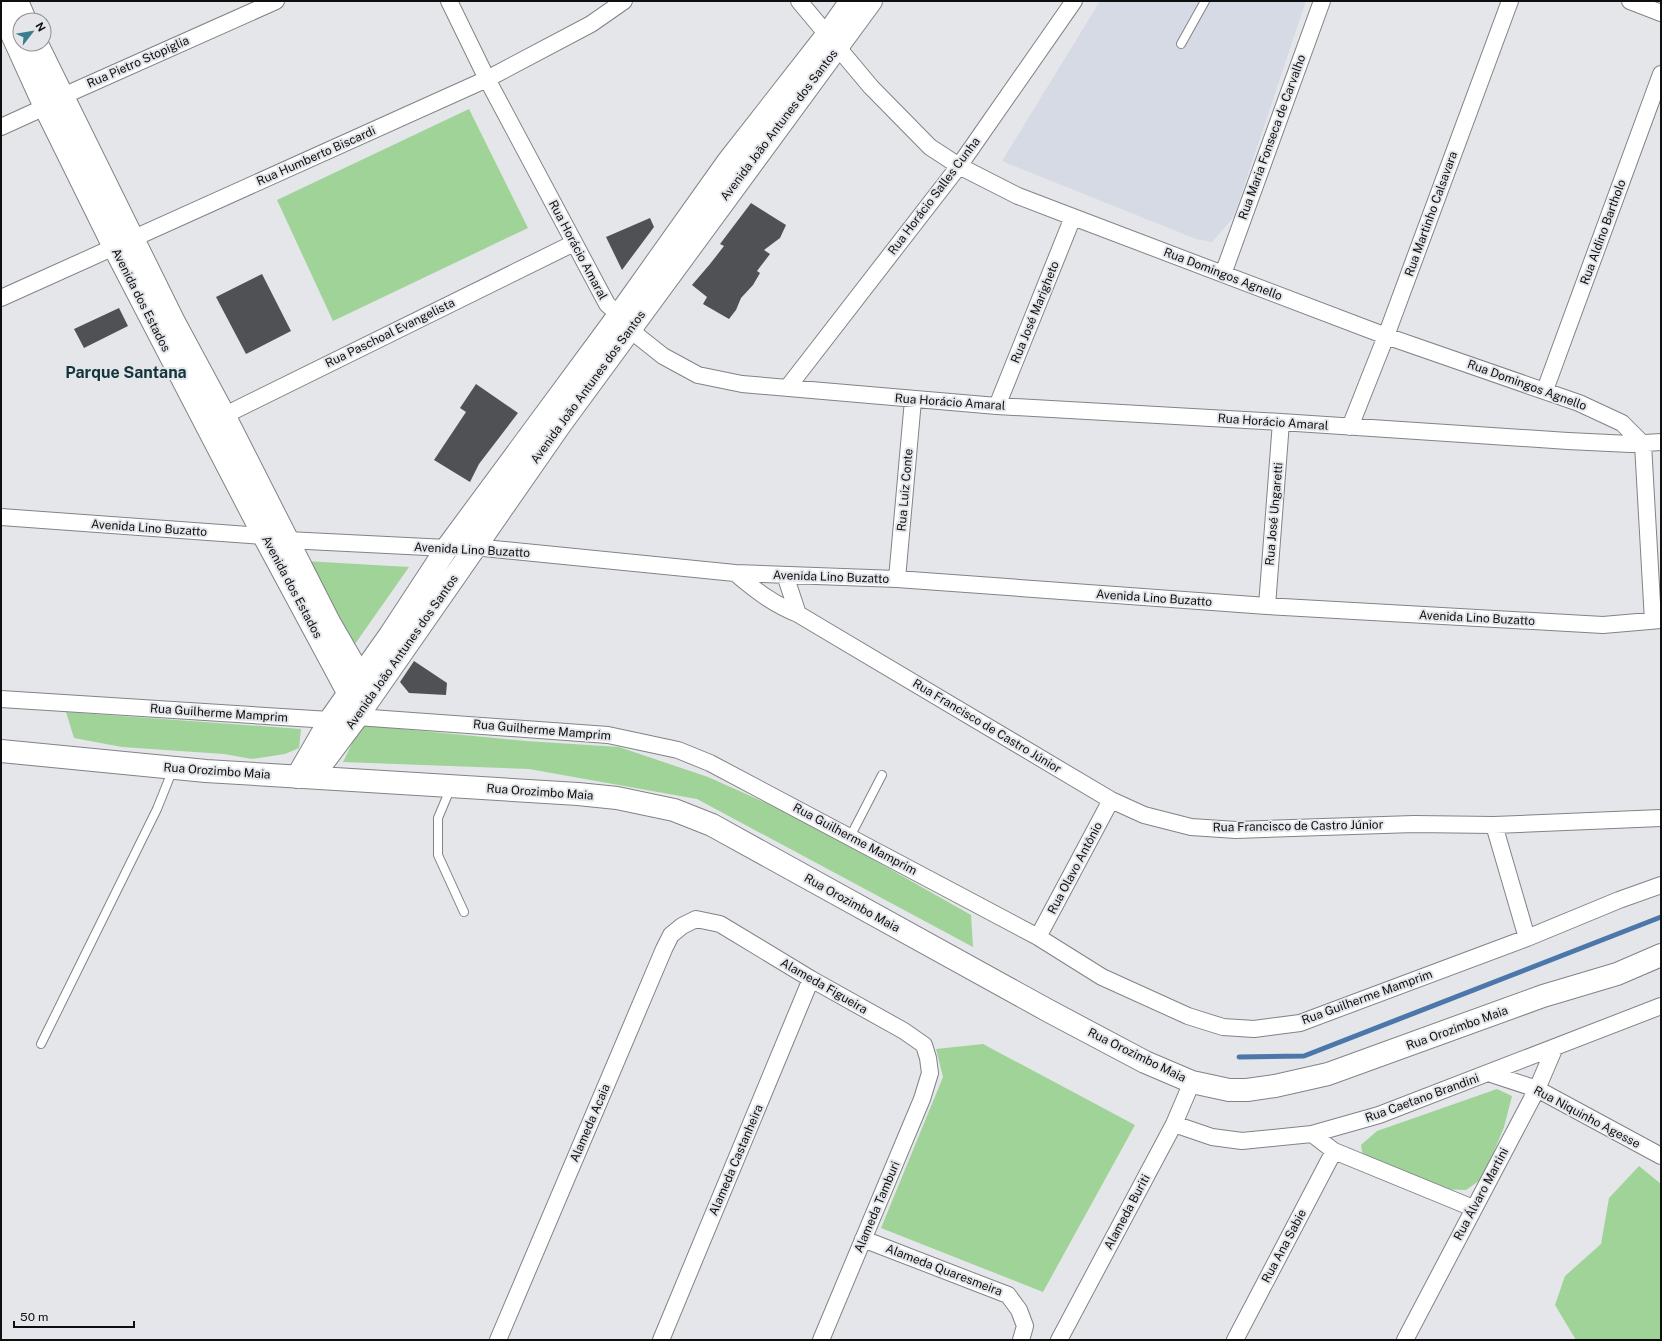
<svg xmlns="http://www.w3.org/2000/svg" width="1662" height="1341" font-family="'Public Sans',sans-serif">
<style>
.built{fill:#d6dae5}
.green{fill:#9fd397}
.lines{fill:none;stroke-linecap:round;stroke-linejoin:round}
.stream{stroke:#4c77aa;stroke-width:5}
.building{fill:#505155}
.service-casing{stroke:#818387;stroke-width:10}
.minor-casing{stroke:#818387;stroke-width:18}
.secondary-casing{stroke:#818387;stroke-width:24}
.primary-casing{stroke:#818387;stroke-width:24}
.service{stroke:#fff;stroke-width:8}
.minor{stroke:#fff;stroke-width:16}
.secondary{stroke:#fff;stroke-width:22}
.primary{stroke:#fff;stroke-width:22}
.labels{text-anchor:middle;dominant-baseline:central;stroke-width:4;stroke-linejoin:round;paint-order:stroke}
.street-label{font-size:12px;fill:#0e0f10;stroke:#e4e6ea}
.district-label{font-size:16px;font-weight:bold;fill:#13343b;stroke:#e4e6ea}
</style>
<rect width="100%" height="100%" fill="#e4e6ea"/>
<path class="built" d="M1100 1H1306L1235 213 1232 219 1212 242 1196 239 1002 161Z"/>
<path class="green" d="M469 109 528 228 333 321 277 200Z
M305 561 409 567 355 644Z
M66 712 301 729 299 748 285 754 252 759 224 754 122 747 74 738Z
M361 725 526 741 619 747 708 777 798 817 971 915 973 947 697 799 529 769 343 762Z
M983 1044 1135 1125 1043 1292 881 1228 943 1077 936 1049Z
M1497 1089 1512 1096 1504 1127 1483 1178 1466 1190 1439 1189 1363 1156 1361 1145 1377 1131Z
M1639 1166 1661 1184V1340H1576L1555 1305 1565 1276 1601 1244 1609 1198Z"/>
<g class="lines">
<path class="stream" d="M1239 1057 1304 1056 1661 917"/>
</g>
<path class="building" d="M751 203 786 225 780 238 764 250 770 254 757 271 760 273 753 285 741 298 736 310 729 319 703 304 707 297 692 285 710 264 724 246 720 244Z
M650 218 654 227 622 270 606 237Z
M262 274 291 331 246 354 216 297Z
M119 308 128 326 84 348 74 329Z
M476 384 518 413 479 464 470 482 434 460 466 412 460 408Z
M414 661 447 683 446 695 409 693 400 682Z"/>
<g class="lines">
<defs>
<path id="service" d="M1181 44 1205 1
M451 787 438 818V855L464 912
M850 837 882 775
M41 1044 157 809 173 769"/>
<path id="minor" d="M449 1 487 79 607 304 619 315 629 329 663 356 698 375 742 384 997 406 1281 422 1568 441 1630 444 1661 442
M799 1 871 87 930 147 959 166 1018 196 1073 217 1386 336 1579 403 1622 423 1643 444 1653 621
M1630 1 1661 13
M1 127 45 107 63 96 276 1
M1223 274 1322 1
M1 298 487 79 591 24 624 1
M788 387 959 166 1074 1
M1545 390 1661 74
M997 406 1073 217
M215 420 574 243
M1350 427 1386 336 1510 1
M1 517 264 536 287 540 447 548 474 547 735 573 897 579 1267 606 1603 625 1661 620
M735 573C755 590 773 604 798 614L1111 800 1144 815 1191 827 1236 830 1414 824 1494 825 1661 818
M785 575 798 614
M897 579 913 400
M1267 606 1281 422
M1 699 330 720 357 717 608 735 678 750 710 763 1038 937 1102 977 1188 1016 1223 1027 1254 1029 1300 1023 1527 938 1619 900 1661 885
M1494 825 1527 938
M1038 937 1111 800
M1488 1073 1537 1089 1661 1156
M1174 1124 1212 1137 1242 1141 1312 1134 1379 1115 1661 1006
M1312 1134 1334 1151 1473 1208
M863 1239 1008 1295 1019 1310 1025 1326 1021 1340
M498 1340 664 949 671 935 682 926 696 919 720 924 811 979 904 1031 924 1045 928 1058 930 1073 922 1099 821 1340
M661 1340 811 979
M1059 1340 1174 1124 1192 1082
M1235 1340 1334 1151
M1405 1340 1537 1089 1555 1047"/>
<path id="secondary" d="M17 1 25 20
M1 10 45 107 114 247 264 536 357 709
M37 44 174 322 224 415 329 622 370 693"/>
<path id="primary" d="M1 751 206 771 578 794 617 798 674 810 712 825 1047 1010 1145 1062 1192 1082 1229 1090H1247L1275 1086 1328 1074 1543 996 1617 974 1661 955
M297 777 330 720 390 635 447 548 619 315 727 163 827 35 851 1
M312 777 357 717 560 425 871 1"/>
</defs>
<use href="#service" class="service-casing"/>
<use href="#minor" class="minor-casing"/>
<use href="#secondary" class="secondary-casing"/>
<use href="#primary" class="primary-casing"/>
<use href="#service" class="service"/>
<use href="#minor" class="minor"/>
<use href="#secondary" class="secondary"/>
<use href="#primary" class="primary"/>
</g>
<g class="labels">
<g class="street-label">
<text transform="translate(138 62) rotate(-24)">Rua Pietro Stopiglia</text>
<text transform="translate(779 125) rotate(-53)">Avenida João Antunes dos Santos</text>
<text transform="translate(1272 137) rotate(-70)">Rua Maria Fonseca de Carvalho</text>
<text transform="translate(316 156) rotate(-24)">Rua Humberto Biscardi</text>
<text transform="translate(934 196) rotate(-53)">Rua Horácio Salles Cunha</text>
<text transform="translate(1431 214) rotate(-70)">Rua Martinho Calsavara</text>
<text transform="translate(1603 232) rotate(-70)">Rua Aldino Bartholo</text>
<text transform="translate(578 250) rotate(62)">Rua Horácio Amaral</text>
<text transform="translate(1223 274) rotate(21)">Rua Domingos Agnello</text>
<text transform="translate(141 300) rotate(63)">Avenida dos Estados</text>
<text transform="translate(1035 312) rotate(-68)">Rua José Marigheto</text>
<text transform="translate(390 333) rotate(-26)">Rua Paschoal Evangelista</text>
<text transform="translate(1527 385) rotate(20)">Rua Domingos Agnello</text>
<text transform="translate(588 387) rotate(-54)">Avenida João Antunes dos Santos</text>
<text transform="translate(950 402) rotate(4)">Rua Horácio Amaral</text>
<text transform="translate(1273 422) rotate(4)">Rua Horácio Amaral</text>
<text transform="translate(905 490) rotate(-85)">Rua Luiz Conte</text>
<text transform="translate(1274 514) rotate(-85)">Rua José Ungaretti</text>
<text transform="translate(149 528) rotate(4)">Avenida Lino Buzatto</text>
<text transform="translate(472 550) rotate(3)">Avenida Lino Buzatto</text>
<text transform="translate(831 577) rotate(2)">Avenida Lino Buzatto</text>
<text transform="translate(292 587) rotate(62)">Avenida dos Estados</text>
<text transform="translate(1154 598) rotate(4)">Avenida Lino Buzatto</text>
<text transform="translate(1477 618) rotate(3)">Avenida Lino Buzatto</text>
<text transform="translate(402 652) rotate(-55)">Avenida João Antunes dos Santos</text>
<text transform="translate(219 713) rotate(4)">Rua Guilherme Mamprim</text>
<text transform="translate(987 726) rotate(31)">Rua Francisco de Castro Júnior</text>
<text transform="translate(542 730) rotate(5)">Rua Guilherme Mamprim</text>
<text transform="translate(217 771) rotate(4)">Rua Orozimbo Maia</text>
<text transform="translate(540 792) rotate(4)">Rua Orozimbo Maia</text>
<text transform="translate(1298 826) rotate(-1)">Rua Francisco de Castro Júnior</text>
<text transform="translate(855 839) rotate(28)">Rua Guilherme Mamprim</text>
<text transform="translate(1075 868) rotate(-62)">Rua Olavo Antônio</text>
<text transform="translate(852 903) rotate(29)">Rua Orozimbo Maia</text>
<text transform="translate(824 986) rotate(30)">Alameda Figueira</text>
<text transform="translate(1367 997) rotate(-20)">Rua Guilherme Mamprim</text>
<text transform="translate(1457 1028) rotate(-20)">Rua Orozimbo Maia</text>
<text transform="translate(1137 1055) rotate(26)">Rua Orozimbo Maia</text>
<text transform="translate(1422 1098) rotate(-20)">Rua Caetano Brandini</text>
<text transform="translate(1587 1117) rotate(28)">Rua Niquinho Agesse</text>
<text transform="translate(590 1123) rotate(-67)">Alameda Acaia</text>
<text transform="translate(736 1160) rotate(-67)">Alameda Castanheira</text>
<text transform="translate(1481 1194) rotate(-62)">Rua Álvaro Martini</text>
<text transform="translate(877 1207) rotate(-67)">Alameda Tamburi</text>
<text transform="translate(1127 1212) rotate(-62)">Alameda Buriti</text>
<text transform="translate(1284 1246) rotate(-62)">Rua Ana Sabie</text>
<text transform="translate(944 1270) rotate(21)">Alameda Quaresmeira</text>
</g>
<g class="district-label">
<text x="126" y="372">Parque Santana</text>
</g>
</g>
<rect width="1662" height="1341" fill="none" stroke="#0e0f10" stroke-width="4"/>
<g transform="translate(32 32) rotate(59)"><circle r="19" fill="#e4e6ea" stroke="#8e9093"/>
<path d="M0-3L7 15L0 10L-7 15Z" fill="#397e8c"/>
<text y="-6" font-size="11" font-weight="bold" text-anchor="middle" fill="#0e0f10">N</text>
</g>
<path d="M14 1321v6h120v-6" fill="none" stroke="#0e0f10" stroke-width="2"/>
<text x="20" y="1321" font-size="12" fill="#0e0f10" stroke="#e4e6ea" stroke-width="3" paint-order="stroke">50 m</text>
</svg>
